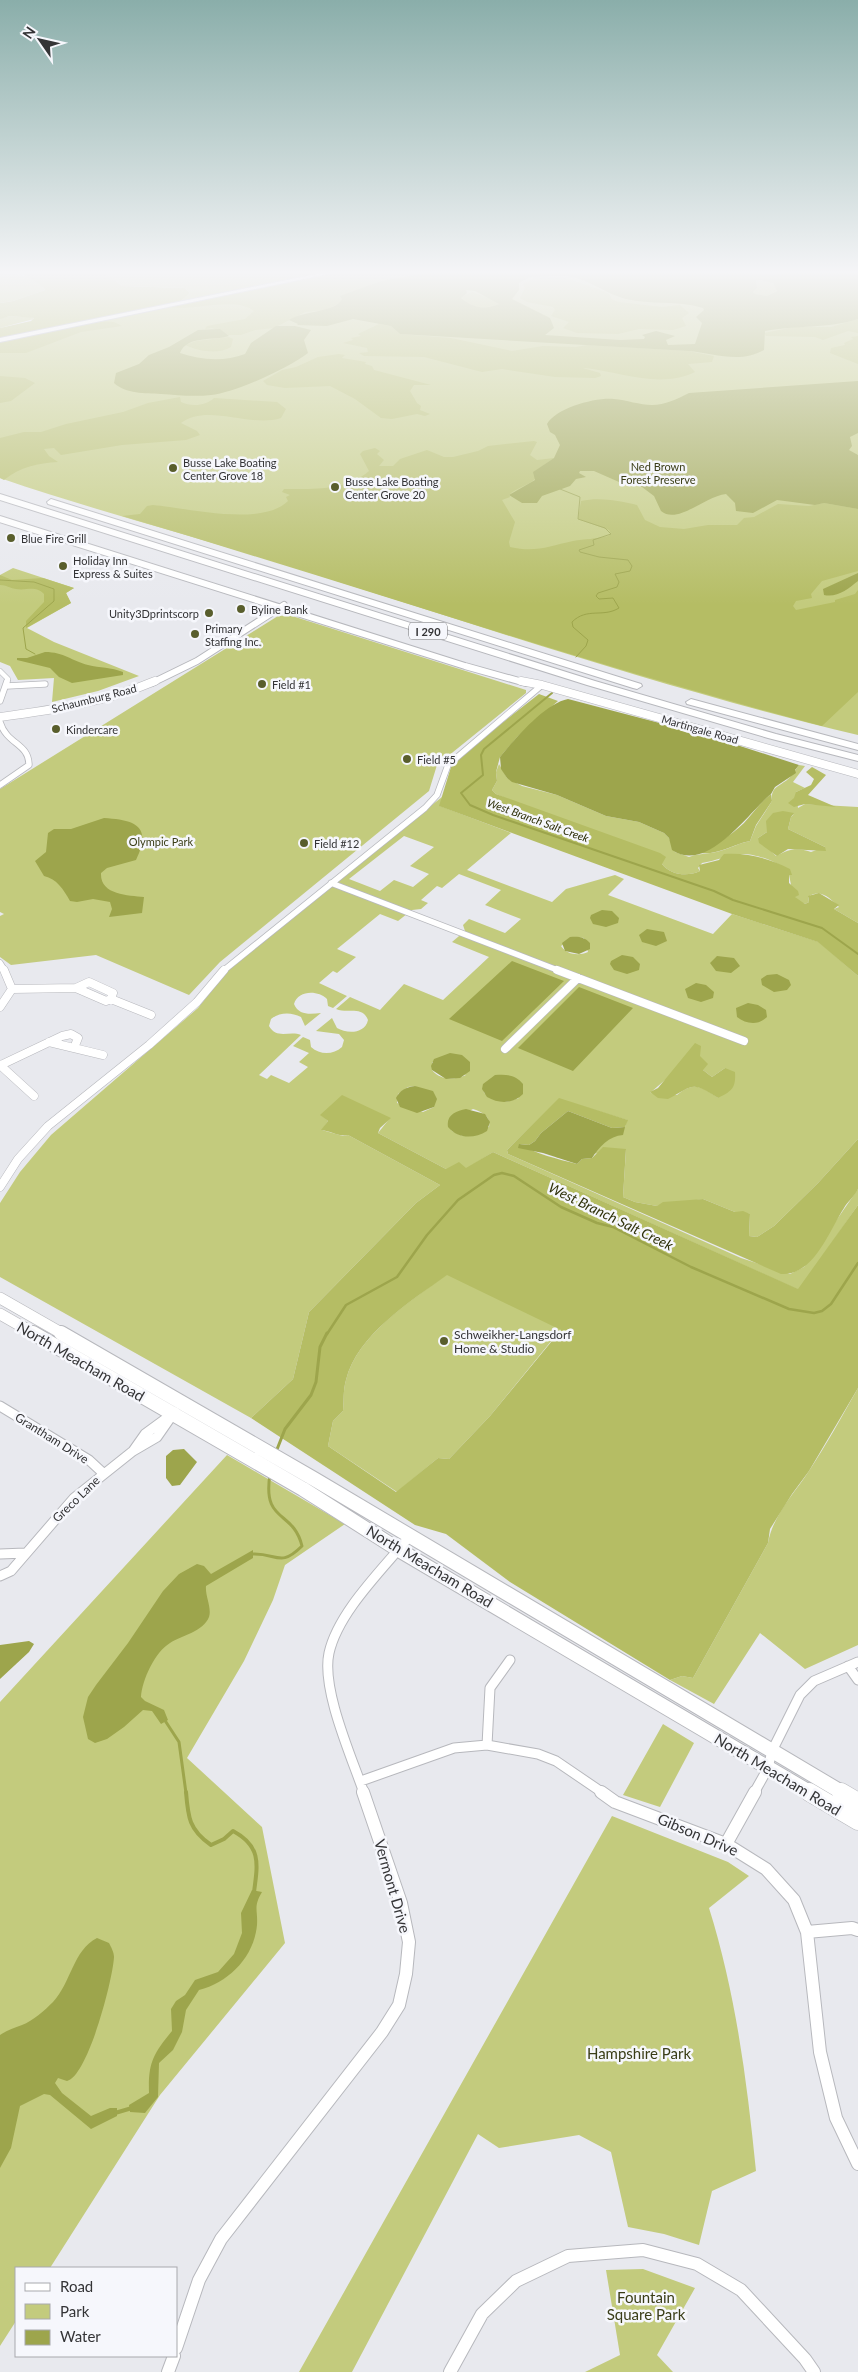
<svg xmlns="http://www.w3.org/2000/svg" width="858" height="2372" font-family="Lato,sans-serif">
<style>
.green{fill:#c3cb7d;fill-rule:evenodd}
.forest{fill:#b5bd64;fill-rule:evenodd}
.water{fill:#9da54c;fill-rule:evenodd}
.lines{fill:none;stroke-linecap:round;stroke-linejoin:round}
.stream-far4{stroke:#9da54c;stroke-width:1}
.stream-far3{stroke:#9da54c;stroke-width:2}
.stream-far2{stroke:#9da54c;stroke-width:2.5}
.stream-far1{stroke:#9da54c;stroke-width:3}
.stream{stroke:#9da54c;stroke-width:4}
.minor-far4-casing{stroke:#b7b8bd;stroke-width:5.5}
.minor-far3-casing{stroke:#b7b8bd;stroke-width:7}
.minor-far2-casing{stroke:#b7b8bd;stroke-width:9}
.minor-far1-casing{stroke:#b7b8bd;stroke-width:11}
.minor-casing{stroke:#b7b8bd;stroke-width:14}
.tertiary-far1-casing{stroke:#b7b8bd;stroke-width:8}
.tertiary-casing{stroke:#b7b8bd;stroke-width:9}
.secondary-far2-casing{stroke:#b7b8bd;stroke-width:12}
.secondary-far1-casing{stroke:#b7b8bd;stroke-width:16}
.secondary-casing{stroke:#b7b8bd;stroke-width:19}
.primary-casing{stroke:#b7b8bd;stroke-width:2}
.motorway-casing{stroke:#b7b8bd;stroke-width:2}
.minor-far4{stroke:#fff;stroke-width:4.5}
.minor-far3{stroke:#fff;stroke-width:5.5}
.minor-far2{stroke:#fff;stroke-width:8}
.minor-far1{stroke:#fff;stroke-width:9}
.minor{stroke:#fff;stroke-width:12}
.tertiary-far1{stroke:#fff;stroke-width:6}
.tertiary{stroke:#fff;stroke-width:8}
.secondary-far2{stroke:#fff;stroke-width:11}
.secondary-far1{stroke:#fff;stroke-width:14}
.secondary{stroke:#fff;stroke-width:18}
.primary{fill:#fff;fill-rule:evenodd}
.motorway{fill:#fff;fill-rule:evenodd}
.poi-dot{fill:#595e2c;stroke:#f6f7fc;stroke-width:2}
.labels{text-anchor:middle;dominant-baseline:central;stroke-width:5;stroke-linejoin:round;paint-order:stroke}
.far-poi-label{font-size:11px;fill:#343436;stroke:#f6f7fc;text-anchor:start}
.far-park-label{font-size:11px;fill:#3a3d17;stroke:#f6f7fc}
.shield{fill:#f6f7fc;stroke:#6e6e71;stroke-width:1}
.shield-label{font-size:11px;font-weight:bold;fill:#343436}
.far-street-label{font-size:11px;fill:#343436;stroke:#f6f7fc}
.far-water-label{font-size:11px;font-style:italic;fill:#2f310a;stroke:#f6f7fc}
.poi-label{font-size:12px;fill:#343436;stroke:#f6f7fc;text-anchor:start}
.street-label{font-size:12px;fill:#343436;stroke:#f6f7fc}
.water-label{font-size:14px;font-style:italic;fill:#2f310a;stroke:#f6f7fc}
.near-street-label{font-size:15px;fill:#343436;stroke:#f6f7fc}
.near-park-label{font-size:15px;fill:#3a3d17;stroke:#f6f7fc}
</style>
<rect width="100%" height="100%" fill="#e8e9ee"/>
<path class="green" d="M0 273C16 273 36 276 45 290L13 301 0 303Z
M105 273H320L181 301 190 293 185 288 122 286Z
M336 273H858V735C669 690 486 628 302 570 201 538 99 512 0 478V341Z
M10 316 31 317 34 319 0 328V318Z
M13 568 74 588 66 593 71 603 27 628 54 642 139 676 98 691 52 702 54 678 18 680 10 666 0 662V575Z
M289 615 526 690V693L437 765 429 791 220 962 189 995 96 955 11 965 0 957V916L4 914 0 912V789L278 616Z
M499 764 507 778 522 786 557 795 606 816 639 822 664 833 669 838 675 852 689 857C699 853 710 854 720 851 731 848 739 843 750 841L756 826 772 801C770 785 783 786 791 776 794 772 796 769 799 765L805 766 793 782 805 788 796 792 798 808 805 804 858 807V923L834 909 839 907C830 898 820 888 808 897L809 902 805 904 797 901C792 893 791 884 789 875 784 862 753 853 741 854 728 855 715 861 702 863L698 868 700 871C688 877 670 875 662 864L496 794 492 790 497 781 496 772ZM794 814 791 817 788 829 825 847 811 852C797 847 789 849 776 856L758 838Z
M442 797 440 806 511 833 467 870 552 902 566 889 615 875 624 879 608 895 713 934 732 914 819 942 858 976V1139L818 1183 774 1226 757 1237 749 1236 750 1214 735 1212 703 1199 657 1206 635 1202 623 1197 626 1150 556 1158 625 1127 627 1120 559 1099 507 1150 508 1154 741 1258 790 1274 804 1267 858 1189V1205L799 1290 493 1152 466 1169H446L378 1133 390 1118 321 1115 328 1121 322 1130 343 1136 348 1135 440 1185 416 1203 309 1312 293 1379 251 1418 0 1277V1203L20 1172 51 1135 198 1008 232 965ZM404 836 434 847 410 866 429 874 413 887 394 880 380 891 349 879ZM459 874 501 890 485 905 521 919 505 933 469 919 463 925 465 931 452 942 489 957 443 1000 404 984 380 1010 350 997 336 1009C348 1014 362 1005 368 1020 365 1034 347 1034 337 1028L332 1018 316 1031 339 1034 344 1040 342 1047C333 1055 320 1055 311 1047L310 1040 303 1037 293 1046 309 1053 299 1062 308 1067 289 1083 271 1075 267 1079 259 1075 301 1035C290 1030 277 1040 269 1026L271 1019C280 1012 291 1012 301 1017L305 1026 321 1013C311 1014 299 1016 294 1004 298 990 318 990 327 999L328 1006 333 1008 347 996 319 983 333 971 337 973 356 957 337 949 380 914 398 921 412 910 421 909 428 903 421 900 437 886 442 888ZM575 937 584 938 588 952C579 956 567 955 561 946ZM432 1062 466 1075C455 1080 441 1081 432 1070ZM725 1068 718 1098C702 1087 694 1081 677 1095L650 1093 665 1080 703 1070 712 1077ZM483 1084 519 1098 506 1102 484 1093ZM415 1086 434 1107 423 1112 397 1103 398 1094 408 1087ZM473 1109C482 1112 491 1116 489 1127L463 1136 452 1131 448 1122Z
M447 1274 561 1329 490 1416 449 1459 438 1458 397 1492 328 1446 333 1421 343 1411C344 1401 343 1390 346 1380 357 1335 411 1301 447 1274Z
M858 1388V1645L805 1669 760 1633 714 1704 670 1680 682 1676 693 1678 768 1543C773 1515 794 1494 809 1471 827 1444 842 1416 858 1388Z
M227 1455 345 1524 285 1565 273 1600 244 1661 187 1758 262 1827 285 1943 160 2095 50 2268H16V2321L0 2346V1702Z
M663 1724 694 1743 660 1807 623 1795Z
M612 1816 728 1862 749 1876 709 1908C736 1994 747 2082 756 2171L712 2191 699 2245 664 2234 628 2227 611 2152 579 2135 499 2148 478 2134 352 2372H299Z
M643 2269 695 2288 657 2355 673 2372H585L620 2355 606 2270Z"/>
<path class="forest" d="M20 273H105L122 286 185 288 190 293 181 301 0 338V328L31 321 34 318 10 316 0 319V303L13 301 45 290C40 282 28 278 20 273Z
M329 273H426L378 282 342 299 340 303 325 310 305 312 274 328 255 330 241 335H228L212 328 205 329 207 326 245 319 254 311C235 295 190 313 166 306Z
M565 278C569 279 608 292 609 294 611 296 611 299 613 300L619 302 662 307 680 305 689 313 682 318 686 326 673 330 639 329 618 334 577 333 563 328 569 322 551 316 555 310 553 307 527 302 520 298 525 288 523 284 535 278Z
M760 280 771 281 777 290 767 296 755 294 753 292 757 288 756 281Z
M472 292 494 300 499 304C485 309 471 309 461 297Z
M858 319V333L848 331 823 340 815 337 766 336 764 333 794 327H831Z
M94 321 114 322 122 326 81 332 26 353H0V340Z
M379 324 391 326 400 334 451 338 512 351 543 346 576 347 587 345 688 351 714 356 712 362 688 364 695 372C660 389 621 372 585 368H583L600 373 601 376 595 378 555 377 502 369 482 372 424 357 364 356 359 353 368 352 367 348 343 343 353 340 351 338 361 336 358 334Z
M858 336V364L830 353 831 348 845 345 844 343 853 339 851 337Z
M229 337 233 339 231 347C218 355 198 351 185 345L196 341Z
M339 354 345 355 342 358 366 362 365 364 372 366 374 370 431 385H414L410 391 417 403 421 406 420 410 430 414 425 416 417 414 392 419 381 418 355 399 330 386 285 388 267 385 263 381 282 370 296 367 318 357Z
M0 376 25 378 35 383 11 401 0 403Z
M180 397 181 402C191 407 206 406 214 398L277 402 286 409 281 418C250 428 207 403 181 423L197 431 200 435 186 440 122 445 61 455 54 448 44 449 49 456 58 462C38 463 20 467 4 480L0 478V438L24 432H41L66 424 123 412 148 403Z
M534 441 537 442 530 455 537 460 554 458 535 471V479C527 486 516 488 509 495L510 497 502 500 515 522 509 542 510 547C536 553 549 546 573 541 585 539 596 539 608 536L611 534 609 530 578 519 581 501C601 497 618 501 637 505L645 520 660 527 684 529 708 525H737L744 518 754 517 778 504 809 506 824 503 858 509V571L822 581 811 594 812 598 796 601 793 606 796 610 835 602V600L855 594 858 590V692L822 726C586 664 355 585 122 516L140 514 147 506 153 505C187 508 262 527 288 501L286 497 290 495 282 492 284 489C313 489 346 491 369 471L360 454 363 451 375 448 380 451 377 454 384 460 379 466H393L400 459 427 450 444 457H453L478 451 488 446Z
M0 575 12 580 43 578 74 588 66 593 71 603 26 628V621L44 602V594C35 585 27 591 16 589 9 588 7 585 0 585Z
M539 694 558 701 518 736 500 757 496 772 497 781 492 790 496 794 660 853 666 857 662 864C670 875 688 877 700 871L699 865 719 860 724 854C747 852 770 859 790 869L792 875H789V883L798 891 799 895 795 897 805 904 809 902 808 896 819 893 839 905 834 909 858 923V976L818 942 732 914 439 806 451 767 475 744Z
M812 767 826 775 808 795 836 807 805 804 794 807 788 803 794 798 796 792 811 785 814 779 806 772Z
M771 794 772 801 756 825 750 841C730 845 721 855 698 853 715 846 730 836 744 823 753 813 760 803 771 794Z
M783 811 794 813 791 817 788 829 825 847 826 851 788 849 777 856 759 843 758 838 767 832 766 821 773 813Z
M695 1043 701 1046 700 1056 708 1064 703 1070 712 1077 725 1068 735 1072C736 1088 732 1091 718 1098 691 1080 693 1086 668 1099L658 1098 650 1092 658 1088Z
M342 1095 391 1118 380 1128 378 1133 446 1169 459 1162 466 1168 493 1152 798 1289 858 1205V1388L809 1471 792 1494 770 1529 768 1543 693 1678 682 1676 670 1680 510 1582 446 1534 415 1525 251 1418 293 1379 309 1312 416 1203 440 1185 348 1135C339 1137 331 1131 321 1130L328 1121 320 1115ZM447 1275 561 1330 490 1416 449 1459 438 1458 396 1492 328 1446 333 1421 343 1411C344 1401 343 1390 346 1380 357 1335 411 1301 447 1275Z
M559 1098 628 1120 625 1127 612 1128 568 1111 541 1133 535 1141 529 1145 519 1144C537 1154 557 1159 577 1164L582 1159 592 1158 603 1147 626 1149 623 1197 635 1202 657 1206 663 1202 703 1199 735 1212 743 1211 750 1214 749 1236 757 1237 774 1226 818 1183 858 1139C858 1149 858 1182 858 1189 855 1196 847 1202 844 1208 829 1231 814 1276 781 1274L508 1154 507 1150Z"/>
<path class="water" d="M426 273H751L775 275 782 273H858V319C827 329 797 325 765 331L764 350C739 364 714 353 688 351L400 334 391 326 353 319 327 326 297 325 298 324 289 320C302 311 337 312 342 299L340 296 381 281ZM564 276C589 278 603 293 626 299 651 305 677 300 703 308L704 310 696 317 702 323 695 344 668 345 666 340 675 336 656 331 642 335 645 337 644 339 620 340 545 335 554 328 550 318 512 299 519 290V283L530 277ZM760 280 773 283 777 291 767 296 755 294 753 292 757 288 756 281ZM466 290 475 291 499 304C484 310 473 308 461 298L467 293Z
M276 326H295L311 330 304 340 308 353C289 368 234 393 211 395 194 397 177 395 161 394 145 393 126 394 114 383L116 373 139 364 149 355 169 347 198 330 220 329 229 336C214 341 187 335 180 353 200 360 224 362 245 354L251 343Z
M858 381V433L850 437 852 446 849 450 858 455V509L824 503 815 505 777 500 753 513 736 511 735 503 726 494C705 496 678 525 661 511L654 496 642 487 619 482 594 471H580L579 473 586 477 576 479 570 486 542 496 537 503H522L509 495 535 480 533 472 554 458 560 445 555 435 550 432 547 424C556 408 596 397 614 399 626 400 640 405 652 405 665 405 677 399 689 393Z
M858 573V581C848 589 837 598 824 595L823 589Z
M45 652C64 652 72 661 88 665 100 668 111 667 123 672V675L72 683 59 677 50 668 17 660V658H27Z
M568 699 709 736 799 765 795 770 796 773 775 787 771 794C747 814 707 874 672 850L669 838 664 833 639 822 606 816 557 795 512 782 507 778 501 769 500 757C514 740 545 703 568 699Z
M104 818C134 820 153 825 136 860L107 868 101 873C100 895 128 895 144 897L142 913 109 917 112 909 110 902 93 899 77 902 70 901C63 889 57 879 44 876L35 861 46 852 48 833 54 829H71Z
M602 910 612 911 619 918 618 923 606 927 593 924 590 918 591 915Z
M647 929 664 932 667 941 656 946 642 942 639 935Z
M570 937C578 936 585 937 590 943V949L579 954 565 951 562 943Z
M622 955 633 957 640 964 639 970 627 974 614 970 610 964 611 961Z
M717 956 734 958 740 966 731 973 716 971 710 963Z
M512 961 564 981 502 1041 449 1019Z
M777 974 789 980 791 985 787 990 774 992 762 985 761 979 767 975Z
M696 983 706 985 714 992 713 998 701 1002 688 998 685 989Z
M579 987 633 1008 573 1071 518 1048Z
M748 1003 758 1005 766 1010 767 1017C758 1026 746 1024 737 1017L736 1008Z
M450 1053 462 1055 470 1062V1071L460 1078 446 1079 432 1070 431 1066 434 1059Z
M495 1075C507 1074 516 1075 523 1084V1094C513 1104 499 1104 487 1097L482 1089 483 1084Z
M415 1086 433 1091 437 1099 434 1107 417 1113 400 1107 396 1098C400 1090 406 1087 415 1086Z
M466 1109 485 1114 490 1122 487 1131C474 1139 458 1139 448 1127 446 1115 456 1111 466 1109Z
M568 1111 612 1128 625 1127 623 1135C609 1136 599 1147 592 1158L582 1159 577 1164 543 1153 518 1148 519 1144 529 1145 535 1141 541 1133Z
M184 1449 197 1462 180 1485 172 1486 166 1478V1456L173 1450Z
M253 1550V1558L206 1586C205 1596 212 1608 209 1617 203 1632 182 1635 170 1643 155 1652 142 1680 141 1697L145 1701 164 1710 168 1720 161 1724 152 1711 143 1710 124 1727 107 1739 95 1743 88 1739 83 1717 88 1697 96 1685 128 1643 163 1591 179 1574 197 1564 204 1566 211 1574Z
M29 1641 34 1644 29 1652 0 1679V1645Z
M252 1890 262 1892C253 1907 258 1910 257 1925 254 1957 229 1982 199 1990L186 2010 182 2032 173 2050 159 2063 158 2097 145 2113 130 2112 129 2105 149 2093C148 2063 153 2054 172 2031L171 2009 176 2001 185 1995 195 1980 218 1972 234 1954 242 1933 241 1913Z
M97 1938 109 1943C111 1947 114 1952 114 1957 113 1979 88 2076 67 2081L58 2078 55 2083 62 2093 91 2116 110 2108H117V2116L91 2129 50 2095 44 2094 20 2106 11 2148 0 2168V2035C7 2030 14 2028 22 2025 33 2021 45 2010 53 2002 71 1983 73 1950 97 1938Z"/>
<g class="lines">
<path class="stream-far4" d="M560 489 580 497 578 519 605 528 611 534 593 540 594 545 579 550 580 552 599 557 628 560 632 566 630 571 615 574 619 582 617 587 598 593 596 596 599 599 613 598 619 608C603 618 587 607 572 622L573 627 588 640 586 646 576 657
M0 580 34 582 54 589V601L23 628 26 649 35 654"/>
<path class="stream-far3" d="M552 693 484 749 481 755 483 775 461 793 470 805 493 815 714 891 733 900 822 928 858 954"/>
<path class="stream-far2" d="M327 1334 346 1305 397 1277 427 1235 458 1200 494 1175 502 1173 514 1176 561 1207 597 1223 613 1227 691 1267 789 1309 814 1313 822 1311 831 1304 858 1263"/>
<path class="stream-far1" d="M276 1452 285 1429 311 1395 316 1382 320 1347 327 1333
M253 1554C277 1553 280 1568 302 1546 293 1509 262 1524 270 1474
M164 1719 179 1742 186 1793"/>
<path class="stream" d="M186 1792C188 1817 189 1830 211 1845L224 1839 233 1831C261 1846 258 1863 254 1892
M115 2113 132 2108"/>
<defs>
<path id="minor-far4" d="M0 671 8 679 7 683"/>
<path id="minor-far3" d="M7 686 45 684
M0 701 7 681
M0 722C7 745 29 743 29 765L0 785
M331 883 560 971
M0 963 5 971
M223 971 425 808 437 795 448 765 542 685"/>
<path id="minor-far2" d="M557 970 744 1041
M89 982 113 993 111 999 106 1001 76 988Z
M12 989 76 988
M111 999 151 1015
M0 1007 12 989 4 970
M49 1042 103 1055
M505 1049 578 978
M0 1065 34 1096
M1 1065 62 1036 71 1034 78 1038 74 1048
M0 1187 18 1159 48 1126 149 1045 197 1002 224 970"/>
<path id="minor-far1" d="M0 1406 89 1460 103 1473
M173 1414 157 1437 133 1451 145 1434 175 1412
M0 1554 25 1553
M0 1576 11 1571 74 1498 133 1451
M848 1666 858 1680
M487 1745 490 1688 510 1660
M361 1781 454 1748 487 1745 538 1754 556 1761 603 1793
M364 1793C352 1758 321 1689 329 1653 338 1612 383 1569 409 1537
M754 1793 768 1768 772 1751 800 1695 814 1681 858 1662"/>
<path id="minor" d="M601 1792 615 1802 726 1844 766 1869 794 1900 807 1932 820 2052 836 2118 858 2164
M726 1844 755 1792
M807 1932 852 1928 858 1930
M176 2348 199 2280 221 2239 382 2032 399 2005 406 1974 409 1942 401 1903 363 1792
M168 2372 174 2356
M450 2372 482 2314 516 2281 568 2256 643 2250 697 2264 741 2290 805 2359 814 2372"/>
<path id="tertiary-far1" d="M0 519 465 666 526 683
M152 683 197 661 284 605"/>
<path id="tertiary" d="M521 681 542 685 858 774
M0 717C52 710 106 702 155 681"/>
<path id="secondary-far2" d="M0 1298 63 1334
M0 1314 35 1334"/>
<path id="secondary-far1" d="M33 1333 303 1489 399 1550 811 1793
M61 1333 314 1479 843 1793"/>
<path id="secondary" d="M809 1792 858 1821
M841 1792 858 1802"/>
<path id="primary" d="M322 273H332L0 342V338Z"/>
<path id="motorway" d="M0 494 595 681 776 734 858 755V761L768 738 587 685 0 500Z
M51 499 641 684 642 686 637 689 633 688 48 504 47 502Z
M691 699 858 744V750L687 704 686 702Z"/>
</defs>
<use href="#minor-far4" class="minor-far4-casing"/>
<use href="#minor-far3" class="minor-far3-casing"/>
<use href="#minor-far2" class="minor-far2-casing"/>
<use href="#minor-far1" class="minor-far1-casing"/>
<use href="#minor" class="minor-casing"/>
<use href="#tertiary-far1" class="tertiary-far1-casing"/>
<use href="#tertiary" class="tertiary-casing"/>
<use href="#secondary-far2" class="secondary-far2-casing"/>
<use href="#secondary-far1" class="secondary-far1-casing"/>
<use href="#secondary" class="secondary-casing"/>
<use href="#primary" class="primary-casing"/>
<use href="#motorway" class="motorway-casing"/>
<use href="#minor-far4" class="minor-far4"/>
<use href="#minor-far3" class="minor-far3"/>
<use href="#minor-far2" class="minor-far2"/>
<use href="#minor-far1" class="minor-far1"/>
<use href="#minor" class="minor"/>
<use href="#tertiary-far1" class="tertiary-far1"/>
<use href="#tertiary" class="tertiary"/>
<use href="#secondary-far2" class="secondary-far2"/>
<use href="#secondary-far1" class="secondary-far1"/>
<use href="#secondary" class="secondary"/>
<use href="#primary" class="primary"/>
<use href="#motorway" class="motorway"/>
</g>
<linearGradient id="sky" x2="0" y2="1"><stop stop-color="#8aaeaa"/><stop offset="0.45" stop-color="#f5f5f7"/><stop offset="1" stop-color="#f5f5f7" stop-opacity="0"/></linearGradient>
<rect width="858" height="605" fill="url(#sky)"/>
<g class="poi-dot">
<circle cx="173" cy="468" r="5"/>
<circle cx="335" cy="487" r="5"/>
<circle cx="11" cy="538" r="5"/>
<circle cx="63" cy="566" r="5"/>
<circle cx="241" cy="609" r="5"/>
<circle cx="209" cy="613" r="5"/>
<circle cx="195" cy="634" r="5"/>
<circle cx="262" cy="684" r="5"/>
<circle cx="56" cy="729" r="5"/>
<circle cx="407" cy="759" r="5"/>
<circle cx="304" cy="843" r="5"/>
<circle cx="444" cy="1341" r="5"/>
</g>
<g class="labels">
<g class="far-poi-label">
<text x="183" y="462">Busse Lake Boating<tspan x="183" dy="13">Center Grove 18</tspan></text>
<text x="345" y="481">Busse Lake Boating<tspan x="345" dy="13">Center Grove 20</tspan></text>
<text x="21" y="538">Blue Fire Grill</text>
<text x="73" y="560">Holiday Inn<tspan x="73" dy="13">Express &amp; Suites</tspan></text>
<text x="251" y="609">Byline Bank</text>
<text x="199" y="613" text-anchor="end">Unity3Dprintscorp</text>
<text x="205" y="628">Primary<tspan x="205" dy="13">Staffing Inc.</tspan></text>
<text x="272" y="684">Field #1</text>
<text x="66" y="729">Kindercare</text>
<text x="417" y="759">Field #5</text>
<text x="314" y="843">Field #12</text>
</g>
<g class="far-park-label">
<text x="658" y="466">Ned Brown<tspan x="658" dy="13">Forest Preserve</tspan></text>
<text x="161" y="841">Olympic Park</text>
</g>
<rect class="shield" x="409" y="622.5" width="38" height="17" rx="4"/>
<g class="shield-label">
<text x="428" y="631">I 290</text>
</g>
<g class="far-street-label">
<text transform="translate(94 698) rotate(-14)">Schaumburg Road</text>
<text transform="translate(700 729) rotate(16)">Martingale Road</text>
</g>
<g class="far-water-label">
<text transform="translate(538 820) rotate(20)">West Branch Salt Creek</text>
</g>
<g class="poi-label">
<text x="454" y="1334">Schweikher-Langsdorf<tspan x="454" dy="14">Home &amp; Studio</tspan></text>
</g>
<g class="street-label">
<text transform="translate(52 1438) rotate(32)">Grantham Drive</text>
<text transform="translate(76 1499) rotate(-44)">Greco Lane</text>
</g>
<g class="water-label">
<text transform="translate(611 1216) rotate(26)">West Branch Salt Creek</text>
</g>
<g class="near-street-label">
<text transform="translate(81 1361) rotate(30)">North Meacham Road</text>
<text transform="translate(430 1566) rotate(31)">North Meacham Road</text>
<text transform="translate(778 1774) rotate(31)">North Meacham Road</text>
<text transform="translate(698 1834) rotate(23)">Gibson Drive</text>
<text transform="translate(393 1886) rotate(74)">Vermont Drive</text>
</g>
<g class="near-park-label">
<text x="639" y="2053">Hampshire Park</text>
<text x="646" y="2297">Fountain<tspan x="646" dy="17">Square Park</tspan></text>
</g>
</g>
<rect x="15" y="2267" width="162" height="90" fill="#f6f7fc" stroke="#a8a9ad"/>
<rect x="25" y="2283" width="25" height="8" fill="#ffffff" stroke="#a8a9ad"/>
<text x="60" y="2292" font-size="15" fill="#343436">Road</text>
<rect x="25" y="2304" width="25" height="15" fill="#c3cb7d" stroke="#a8a9ad"/>
<text x="60" y="2317" font-size="15" fill="#343436">Park</text>
<rect x="25" y="2330" width="25" height="15" fill="#9da54c" stroke="#a8a9ad"/>
<text x="60" y="2342" font-size="15" fill="#343436">Water</text>
<g transform="translate(40 40) rotate(304)" stroke="#f6f7fc" stroke-width="4" paint-order="stroke">
<path d="M0-4L9 19L0 12L-9 19Z" fill="#343436"/>
<text y="-8" font-size="14" font-weight="bold" text-anchor="middle" fill="#343436">N</text>
</g>
</svg>
